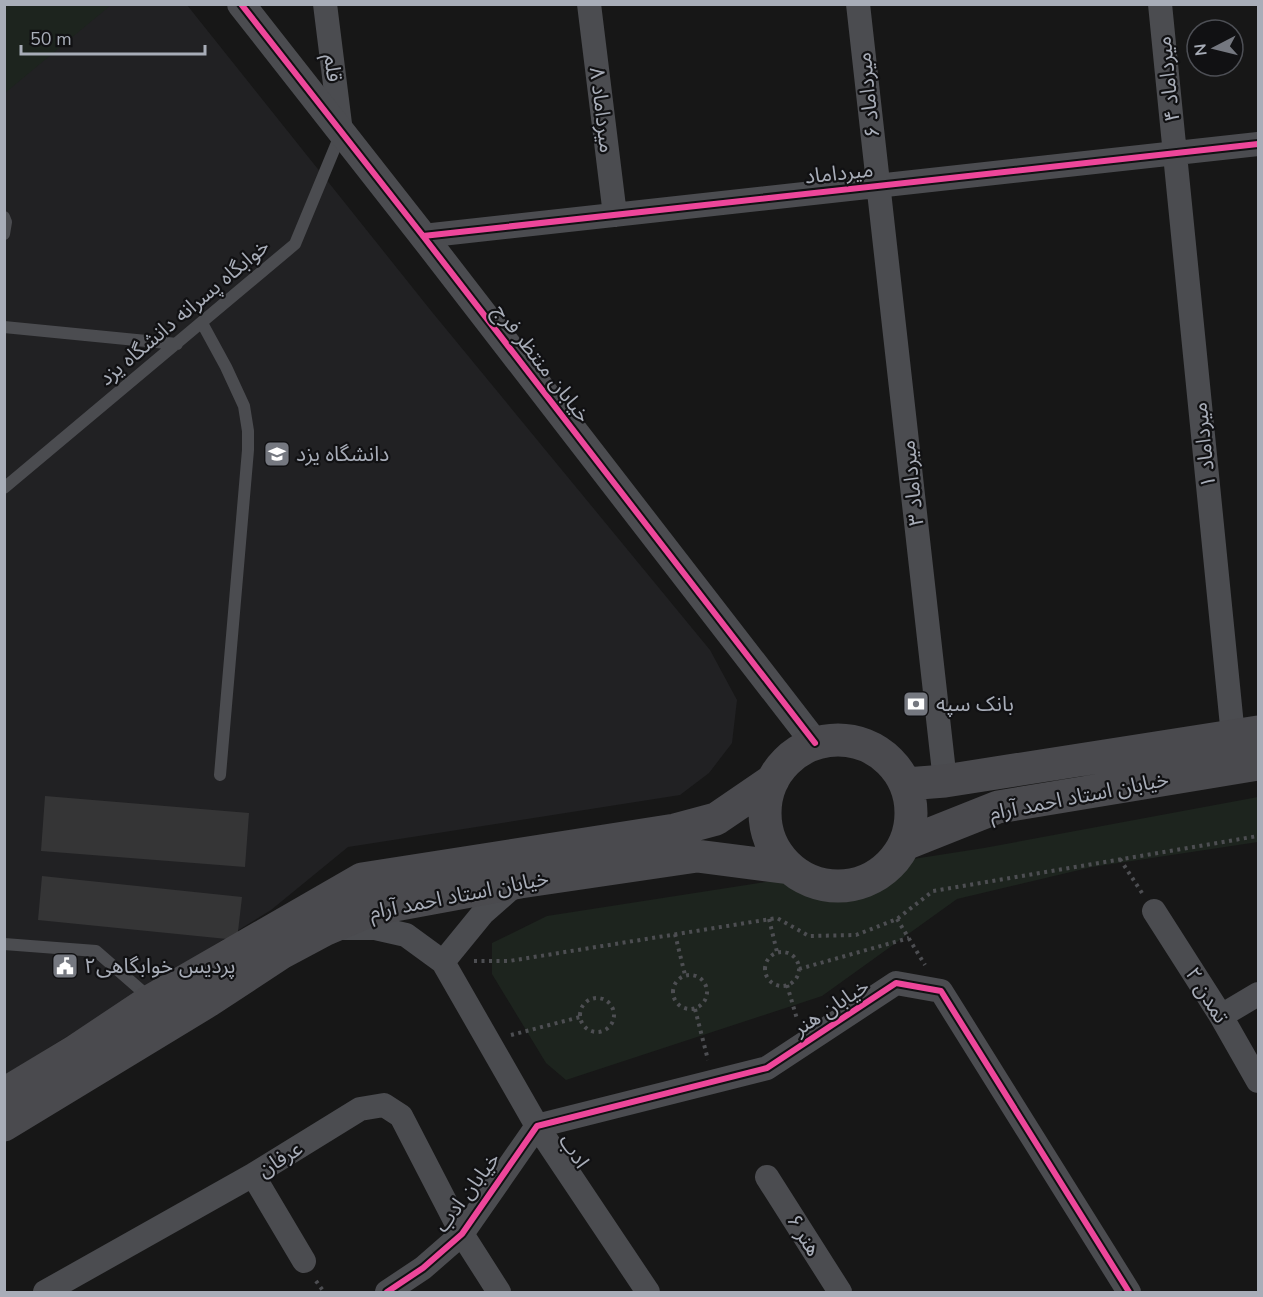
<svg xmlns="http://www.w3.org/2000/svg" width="1263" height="1297" font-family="'Nunito Sans','Noto Sans Arabic',sans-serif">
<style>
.built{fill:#212123}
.green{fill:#1d241e}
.building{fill:#353536}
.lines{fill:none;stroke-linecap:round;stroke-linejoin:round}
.path{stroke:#4d4e52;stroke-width:4;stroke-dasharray:3 4.5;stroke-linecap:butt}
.service{stroke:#4b4c50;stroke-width:12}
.minor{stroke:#4b4c50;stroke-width:24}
.tertiary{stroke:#4b4c50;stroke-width:28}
.secondary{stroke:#4a4a4e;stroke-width:33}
.cycleway-casing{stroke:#111113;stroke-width:10}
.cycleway{stroke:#ed469a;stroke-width:6}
.labels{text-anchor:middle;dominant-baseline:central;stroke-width:4.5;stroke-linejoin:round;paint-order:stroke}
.street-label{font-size:21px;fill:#a8adb8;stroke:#111113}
.poi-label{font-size:21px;fill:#a8adb8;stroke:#111113;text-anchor:start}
</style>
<rect width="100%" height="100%" fill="#171717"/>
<path class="built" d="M5 5H187L432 312 710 650 737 700 732 743 709 773 680 795 348 847 271 910 5 1075Z"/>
<path class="green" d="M5 4H111V5L5 93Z
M1258 797V842L1092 867 957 899 822 996 566 1080 546 1063 492 974V943L547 916 984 848Z"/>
<path class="building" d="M45 796 249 813 245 867 41 851Z
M42 876 242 897 237 940 38 920Z"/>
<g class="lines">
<path class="path" d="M1120 859 1142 893
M769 919 777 952
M897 919 925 965
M675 934 685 975
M765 969a17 17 0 1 1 34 0a17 17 0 1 1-34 0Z
M474 961H509L777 918 809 936 856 935 897 919 933 891 1258 836
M799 969 909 938
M673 992a17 17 0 1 1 34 0a17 17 0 1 1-34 0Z
M787 985 797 1019
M580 1015a17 17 0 1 1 34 0a17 17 0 1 1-34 0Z
M695 1009 708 1060
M511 1035 580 1017
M316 1281 324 1292"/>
<path class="service" d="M4 217 6 222 4 234
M202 323 226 367 244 406 248 431V450L220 775
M4 327 177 344
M4 488 295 244 341 133
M4 944 96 951 151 999"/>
<path class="minor" d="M325 4 341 132
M589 4 615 215
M858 4 945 781
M1160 4 1233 736
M423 236 1258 144
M1154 911 1221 1016 1258 1081
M338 928H375L406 935 443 962 537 1126 648 1292
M443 962 483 913 517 883
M1221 1016 1258 994
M253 1175 304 1261
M767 1177 840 1292
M45 1292 253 1175 360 1109 384 1105 401 1116 462 1234 499 1292
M387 1292 423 1268 462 1234 537 1126 767 1068 896 983 941 991 1129 1292"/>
<path class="tertiary" d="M241 4 423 236 815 743"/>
<path class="secondary" d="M765 813a73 73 0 1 1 146 0a73 73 0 1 1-146 0Z
M906 784 945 781 1258 732
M905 844 998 807 1258 764
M4 1094 74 1052 152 1000 362 879 675 830 716 819 773 780
M4 1125 208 1001 281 953 326 929 373 909 520 882 697 856 790 868"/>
<defs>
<path id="cycleway" d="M241 4 423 236 815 743
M423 236 1258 144
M387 1292 423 1268 462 1234 537 1126 767 1068 896 983 941 991 1129 1292"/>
</defs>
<use href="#cycleway" class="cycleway-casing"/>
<use href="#cycleway" class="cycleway"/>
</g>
<defs>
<symbol id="university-square" viewBox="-11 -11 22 22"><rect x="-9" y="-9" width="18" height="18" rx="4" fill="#757880" stroke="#111113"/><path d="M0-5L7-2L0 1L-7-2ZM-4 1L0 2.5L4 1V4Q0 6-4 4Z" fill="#fff"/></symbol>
<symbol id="bank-square" viewBox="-11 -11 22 22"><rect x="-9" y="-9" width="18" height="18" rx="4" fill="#757880" stroke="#111113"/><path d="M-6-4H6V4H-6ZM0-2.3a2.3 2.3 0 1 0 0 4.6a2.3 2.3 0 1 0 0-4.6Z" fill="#fff"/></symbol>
<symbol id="civic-square" viewBox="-11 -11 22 22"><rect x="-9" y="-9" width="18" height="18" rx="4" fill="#757880" stroke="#111113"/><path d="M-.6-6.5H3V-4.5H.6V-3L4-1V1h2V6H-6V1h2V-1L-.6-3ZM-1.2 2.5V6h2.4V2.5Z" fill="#fff"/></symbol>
</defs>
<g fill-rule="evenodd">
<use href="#university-square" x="262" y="439" width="30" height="30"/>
<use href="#bank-square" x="901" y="689" width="30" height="30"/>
<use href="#civic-square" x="50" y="951" width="30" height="30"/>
</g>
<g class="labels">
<g class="street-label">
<text transform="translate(333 68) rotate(83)">قلم</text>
<text transform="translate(1168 79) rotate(-96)">میرداماد ۴</text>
<text transform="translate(868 95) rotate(-96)">میرداماد ۶</text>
<text transform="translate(602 110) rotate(83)">میرداماد ۸</text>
<text transform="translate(839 173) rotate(-6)">میرداماد</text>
<text transform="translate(184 312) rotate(-40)">خوابگاه پسرانه دانشگاه یزد</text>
<text transform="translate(542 363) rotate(52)">خیابان منتظر فرج</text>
<text transform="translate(1204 445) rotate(-96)">میرداماد ۱</text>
<text transform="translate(912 483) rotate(-96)">میرداماد ۳</text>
<text transform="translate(1079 796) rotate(-11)">خیابان استاد احمد آرام</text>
<text transform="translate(459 895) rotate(-11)">خیابان استاد احمد آرام</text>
<text transform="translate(1207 995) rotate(58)">تمدن ۲</text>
<text transform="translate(831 1007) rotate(-33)">خیابان هنر</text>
<text transform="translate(574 1151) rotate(56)">ادب</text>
<text transform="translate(280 1159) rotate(-32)">عرفان</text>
<text transform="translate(467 1192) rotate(-53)">خیابان ادب</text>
<text transform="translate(804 1235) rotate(58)">هنر ۶</text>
</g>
<g class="poi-label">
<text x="296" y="454">دانشگاه یزد</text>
<text x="936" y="704">بانک سپه</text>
<text x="84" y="966">پردیس خوابگاهی٢</text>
</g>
</g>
<rect width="1263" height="1297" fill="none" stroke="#a8adb8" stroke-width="12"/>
<g transform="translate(1215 48) rotate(263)"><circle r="28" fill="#111113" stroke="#4d4f55" stroke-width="1.5"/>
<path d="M0-4.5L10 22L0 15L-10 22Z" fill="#757880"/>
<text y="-9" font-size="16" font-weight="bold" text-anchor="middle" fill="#a8adb8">N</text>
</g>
<path d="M21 45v9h184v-9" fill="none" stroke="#a8adb8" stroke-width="3"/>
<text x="30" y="45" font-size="18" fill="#a8adb8" stroke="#111113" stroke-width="4.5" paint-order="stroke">50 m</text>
</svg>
